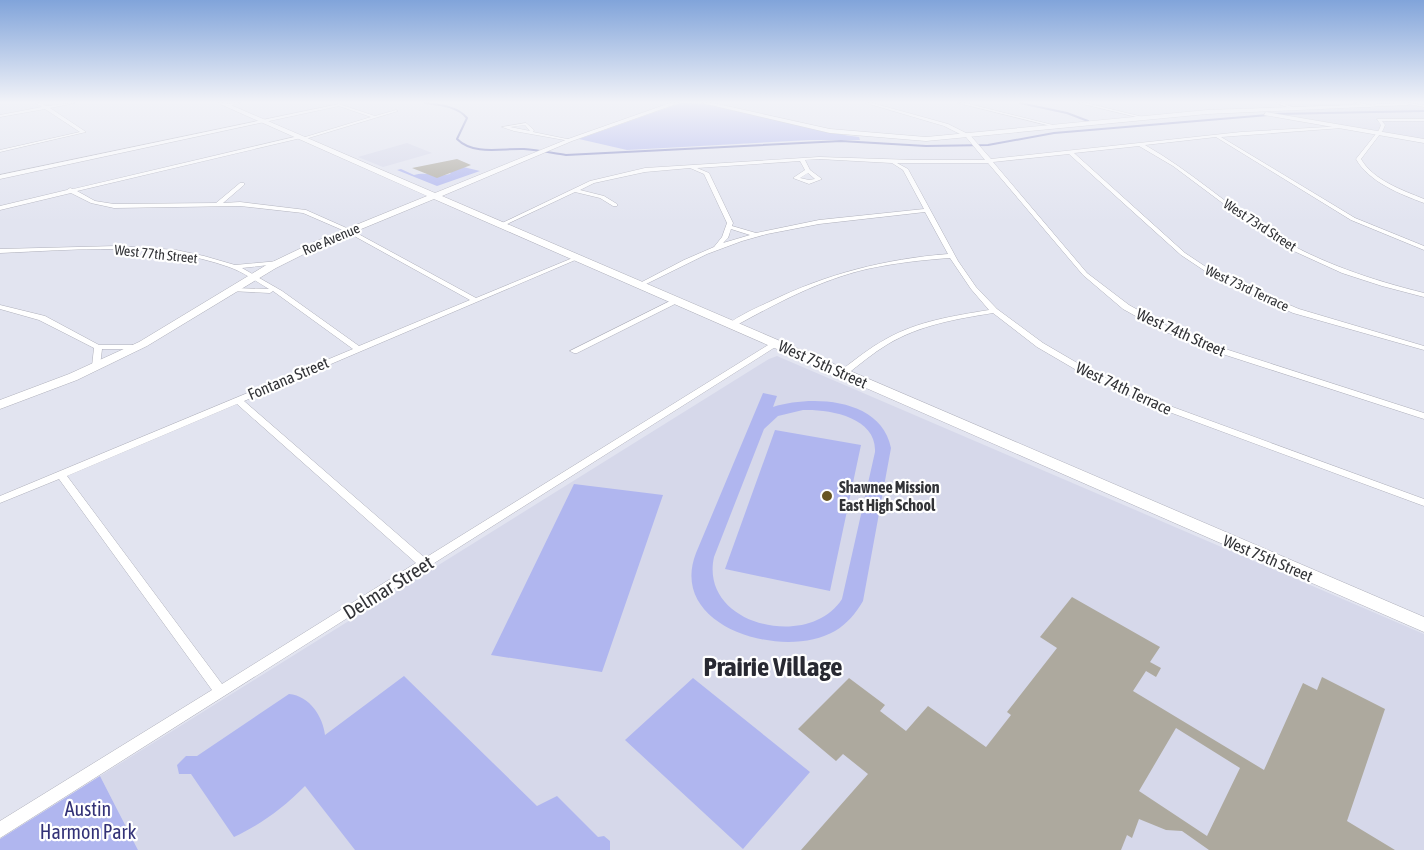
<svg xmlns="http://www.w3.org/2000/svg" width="1424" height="850" font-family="'Asap Condensed',sans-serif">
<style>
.built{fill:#d6d8ea}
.green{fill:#b0b6ef;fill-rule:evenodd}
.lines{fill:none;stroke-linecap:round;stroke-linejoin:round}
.stream{stroke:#868bc4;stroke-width:2}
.building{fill:#ada99e;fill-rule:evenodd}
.street-casing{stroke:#afb0bb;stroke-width:1}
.secondary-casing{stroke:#afb0bb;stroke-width:1}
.street{fill:#fff;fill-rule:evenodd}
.secondary{fill:#fff;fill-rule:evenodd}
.poi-dot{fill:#675422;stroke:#fff;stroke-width:2}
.labels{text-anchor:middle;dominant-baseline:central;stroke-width:4.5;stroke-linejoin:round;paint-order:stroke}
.far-street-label{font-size:14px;fill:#323337;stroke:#fff}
.street-label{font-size:16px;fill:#323337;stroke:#fff}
.poi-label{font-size:16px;font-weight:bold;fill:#323337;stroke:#fff;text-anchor:start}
.near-street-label{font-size:20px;fill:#323337;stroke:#fff}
.near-park-label{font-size:20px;fill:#333277;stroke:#fff}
.near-district-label{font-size:27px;font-weight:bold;fill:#282932;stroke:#fff}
</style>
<rect width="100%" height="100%" fill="#e2e4f0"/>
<path class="built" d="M1424 103V139L1261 111 1384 107Z
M407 143 432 153 383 167 358 157Z
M777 356 1424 634V850H138L100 776 769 359Z"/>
<path class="green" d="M681 103C736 102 802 130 859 137L860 140H810L627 150 579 139Z
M455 165 480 171 437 186 397 170 401 169 414 175C427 171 436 178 450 174Z
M763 393 777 396 773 407C812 395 881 398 891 448L863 601C856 613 847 624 835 631 783 661 667 627 696 553ZM803 410C829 409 877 417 875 452L842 599C809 651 699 625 714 557L764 429 778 416Z
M775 430 861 445 830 591 725 569Z
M574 484 663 495 602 672 491 655Z
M404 676 537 806 557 796 598 837 604 836 610 841V850H355L305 786C283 808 262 824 234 837L191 774H179L177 765 186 756H197L289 694C310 696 323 717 325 735Z
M693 678 810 772 743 849 625 740Z
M100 776 138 850H0V839Z"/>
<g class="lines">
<path class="stream" d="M425 103C440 105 457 106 467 118L457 139C474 156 503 148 524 149 538 150 552 153 566 155L841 141 926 146 988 145 1054 133 1268 115
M1020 103 1067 113 1088 121
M1275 114 1424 111"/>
</g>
<path class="building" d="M457 159 471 165 437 178 412 168Z
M1072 597 1160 647 1150 662 1161 668 1156 677 1146 671 1133 691 1264 770 1303 683 1317 690 1322 677 1385 709 1347 821 1395 850H1209L1182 831 1166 830 1139 819 1132 838 1127 835 1121 850H801L868 774 843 754 836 761 798 729 849 678 885 705 880 711 906 731 928 706 986 747 1011 715 1007 712 1057 648 1040 637ZM1176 728 1240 768 1207 836 1139 791Z"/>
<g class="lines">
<defs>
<path id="street" d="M36 103H41L46 106 75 103 50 108 86 132 0 152V150L80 132 45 109 0 117V115L42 107Z
M232 103H241L227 106 225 105Z
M866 103H872L948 124 970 135 991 159 1241 132 1344 126 1342 128 1221 137 1355 218 1424 246V250L1351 220 1216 137 1145 145C1191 171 1229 207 1274 235 1320 263 1372 280 1424 293V297L1382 286 1342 273 1285 247 1252 225 1173 166 1139 146 1074 153 1185 253 1218 275 1299 309 1424 346V350L1293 313 1214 277 1181 255 1069 154 993 162 1087 273 1129 305 1167 326 1216 346 1424 413V419L1210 350 1161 330 1123 309 1083 275 988 163H897L908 169 958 261 976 287 997 309 1043 343 1091 371 1159 402 1424 499V506L1153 406 1085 375 1037 347 993 313C956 319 920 325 888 344 873 353 860 364 846 375H840L839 373 840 371C855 360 869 348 886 339 918 321 953 316 989 310L971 289 950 258C922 260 895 263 867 269 820 280 777 303 735 326H729L728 324C740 315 756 308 769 302 826 274 885 259 948 254L925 212 819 224 767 234 742 241 707 254 640 287 638 286V284L684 260 714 247 722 237 727 223 704 174 690 168 645 172 594 183 580 190 604 196 617 204V206H613L600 198 575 192 505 225 500 224 590 181 645 168 819 157 915 160H985L966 137 944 126ZM819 159 892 163 903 170 924 209 819 220 756 233 732 226 733 223 709 173 697 168 800 161 805 170 793 178 809 184 822 179 810 170 805 160ZM808 173 815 179 809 180 800 178ZM731 229 750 235 723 243 728 238Z
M958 103H965L1061 127 1059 128Z
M1079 103H1086L1147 118 1145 119Z
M1276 103H1282L1292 107 1290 108Z
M1354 103H1361L1372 106 1370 107Z
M1408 103 1424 105V107L1409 104Z
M339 104 375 116 396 110 398 111 302 140V138L371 117 339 106 0 179V175Z
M1377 119H1424V121H1382L1385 125 1383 130 1361 159C1373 180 1402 190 1424 199V203C1400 194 1369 182 1356 159L1379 130 1381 125Z
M526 123 534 130 533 132 572 140 570 141 514 131 502 127ZM525 125 530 131 510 127Z
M299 136 301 138 77 191 95 201 114 204 216 203 240 183H244V185L223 203 240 202 306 210 351 230 476 298 575 257 580 258 244 401 425 558 773 342H776L780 344 0 838V821L212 690 59 479 0 503V496L353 349 273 291 270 293 230 291 229 290 232 288 269 289C256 281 243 272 229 267 156 241 75 250 0 253V249L117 246 176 250 204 256 235 265 279 261V263L277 264 242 268 282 291 359 346 470 300 347 232 303 213 240 206 114 208 91 203 71 193 0 210V206L67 190 70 188 73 189ZM237 404 416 563 222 684 67 476Z
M674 299H680L681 301 577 353H574L570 351Z
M0 305 45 316 99 345H137L141 347 137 349H102L100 366 96 368H93L92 366 94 348 39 320 0 309Z"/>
<path id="secondary" d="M218 103H226L435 193 568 139 670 103H679L572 141 442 196 1424 617V632L434 199 320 246 276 268 147 346 77 380 0 409V400L69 374 139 342 268 264 314 242 427 196Z
M702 103H713L830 129 926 137 1207 110 1411 103 1408 105 1207 114 926 141 830 133Z
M1266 112 1424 139V143L1264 115Z"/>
</defs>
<use href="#street" class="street-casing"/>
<use href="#secondary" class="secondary-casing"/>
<use href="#street" class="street"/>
<use href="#secondary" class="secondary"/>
</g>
<linearGradient id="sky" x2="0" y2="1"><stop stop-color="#81a4da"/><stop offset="0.46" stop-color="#f2f3f8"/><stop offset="1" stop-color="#f2f3f8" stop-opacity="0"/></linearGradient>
<rect width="1424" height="222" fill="url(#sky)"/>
<circle class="poi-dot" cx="827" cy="496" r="6"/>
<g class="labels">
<g class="far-street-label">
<text transform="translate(1260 225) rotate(33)">West 73rd Street</text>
<text transform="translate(331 239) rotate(-23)">Roe Avenue</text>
<text transform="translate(156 254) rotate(6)">West 77th Street</text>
<text transform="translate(1247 288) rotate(25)">West 73rd Terrace</text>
</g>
<g class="street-label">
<text transform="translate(1181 332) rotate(24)">West 74th Street</text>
<text transform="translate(823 364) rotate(24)">West 75th Street</text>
<text transform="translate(288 378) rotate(-23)">Fontana Street</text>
<text transform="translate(1124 388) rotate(25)">West 74th Terrace</text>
<text transform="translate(1268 558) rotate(23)">West 75th Street</text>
</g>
<g class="poi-label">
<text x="839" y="487">Shawnee Mission<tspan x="839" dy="18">East High School</tspan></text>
</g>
<g class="near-street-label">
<text transform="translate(388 587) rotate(-32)">Delmar Street</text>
</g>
<g class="near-park-label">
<text x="88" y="808">Austin<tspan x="88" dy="23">Harmon Park</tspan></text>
</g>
<g class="near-district-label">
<text x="773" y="666">Prairie Village</text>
</g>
</g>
</svg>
